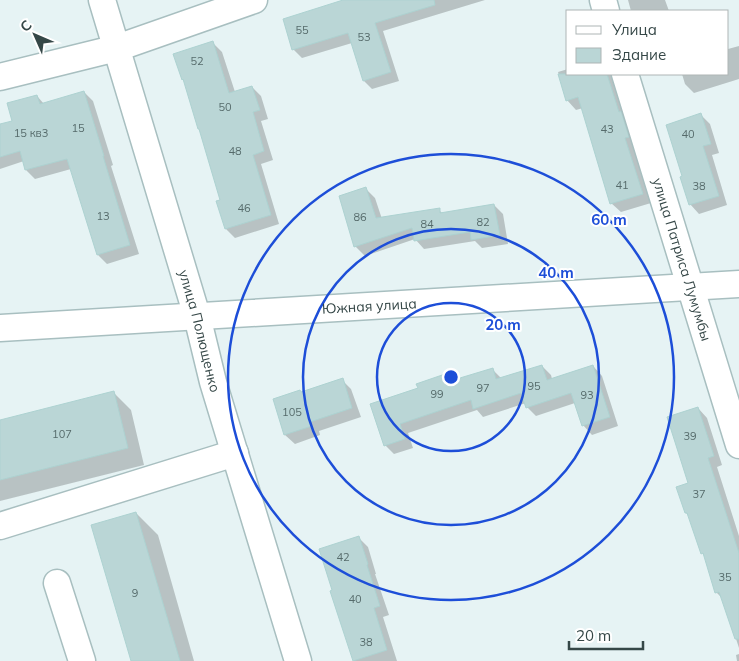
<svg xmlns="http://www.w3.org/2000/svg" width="739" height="661" font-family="Mulish,sans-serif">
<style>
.shadow{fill:#0003}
.building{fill:#bad6d6;stroke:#add2d1}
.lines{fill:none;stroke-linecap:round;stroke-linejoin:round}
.minor-casing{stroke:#a8bfc0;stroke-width:29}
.minor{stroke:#fff;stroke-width:26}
.ring{fill:none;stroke:#1d4ed8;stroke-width:2.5}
.labels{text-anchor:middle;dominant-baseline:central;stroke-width:4;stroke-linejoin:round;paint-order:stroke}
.number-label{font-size:11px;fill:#566b6b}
.street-label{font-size:14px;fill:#354747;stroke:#fff}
.centre{fill:#1d4ed8;stroke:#fff;stroke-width:2.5}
.ring-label{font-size:15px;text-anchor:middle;font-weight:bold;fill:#1d4ed8;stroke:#fff;stroke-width:4;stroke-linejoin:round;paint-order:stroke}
</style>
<rect width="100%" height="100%" fill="#e6f3f4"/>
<path class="shadow" d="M348 0H485L383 31 399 81 372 89 364 81 352 43 302 58 293 49Z
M628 0H665L669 11H631Z
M213 43 222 52 235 92 252 87 261 96 268 119 261 121 273 160 261 164 279 224 235 238 226 229 221 200 185 81 183 79Z
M739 46V79L694 93 685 84 682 74H728V49Z
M568 69V74H613L637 146 633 147 651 203 621 212 611 203 583 108 576 110 567 100 558 72Z
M84 92 93 101 113 165 111 166 139 254 107 264 98 255 71 169 35 179 26 170 24 161 0 169V126L13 122 37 96 44 104Z
M701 115 710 124 719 153 712 155 727 205 699 214 690 204 683 177Z
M366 189 375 198 382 219 439 210 443 214 494 205 503 214 508 244 482 248 475 241 424 249 415 239 365 256 355 246Z
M542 366 551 375 552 379 593 366 602 376 618 426 592 435 583 425 575 403 536 416 527 407 526 403 483 417 477 410 408 433 413 448 394 454 385 445 419 389 447 375 454 381 492 369 502 379Z
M342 380 351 389 361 417 319 431 320 435 295 444 285 435 274 400 301 393Z
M114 393 131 410 144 465 0 501V421Z
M698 408 707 418 722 465 717 467 739 536V648L723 599 716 592 705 556 702 553 690 516 686 513Z
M136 513 158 535 194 661H132Z
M359 538 368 547 376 574H375L389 615 383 617 397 661H355L331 592Z
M739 654V661H737L736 655Z"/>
<path class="building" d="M343 0H434L435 5 375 23 391 72 363 81 348 33 292 50 283 19Z
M213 41 229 93 252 86 260 110 253 112 264 151 253 155 271 215 225 229 216 201 220 200 199 129H198L183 79 182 80 173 54Z
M558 74H607L619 112 621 111 629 137 625 138 643 194 610 204 578 97 566 101Z
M84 91 104 156H103L130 245 97 255 67 159 25 170 20 151 0 157V124L12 121 7 103 37 95 40 104Z
M701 113 711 144 703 146 719 196 689 205 680 177 682 176 666 125Z
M366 187 376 218 440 208V213L494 204 500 235 471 240 470 232 414 241 412 228 354 247 339 196Z
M542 365 547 380 593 365 610 417 582 426 571 393 526 408 521 393 473 409 471 400 400 424 405 439 384 446 370 404 418 388 416 384 448 373 450 381 493 368 496 379Z
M343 378 352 408 310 422 312 426 284 435 273 399 300 390 301 392Z
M114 391 128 448 0 480V420Z
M698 407 714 456 708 458 739 553V639H735L719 592 715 593 703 553 701 554 687 513H685L676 487 688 483 667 417Z
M136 512 180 661H131L91 525Z
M359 536 368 564 367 565 380 606 374 608 387 650 353 661 330 591 332 590 319 549Z"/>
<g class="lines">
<defs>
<g id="minor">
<path id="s1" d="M102 0 197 316 213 382 298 661"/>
<path d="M603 0 606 11"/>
<path id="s2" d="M625 74 739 445"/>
<path d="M0 77 117 48 254 0"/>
<path id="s3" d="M0 328 739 284"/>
<path d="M0 526 235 453"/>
<path d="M57 583 82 661"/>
</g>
</defs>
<use href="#minor" class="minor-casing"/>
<use href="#minor" class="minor"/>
</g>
<g class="ring">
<circle cx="451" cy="377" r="74"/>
<circle cx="451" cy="377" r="148"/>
<circle cx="451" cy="377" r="223"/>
</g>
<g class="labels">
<g class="number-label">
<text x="302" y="30">55</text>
<text x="364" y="37">53</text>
<text x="197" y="61">52</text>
<text x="225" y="107">50</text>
<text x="78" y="128">15</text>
<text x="607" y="129">43</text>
<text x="31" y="133">15 кв3</text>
<text x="688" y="134">40</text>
<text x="235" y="151">48</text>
<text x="622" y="185">41</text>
<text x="699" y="186">38</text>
<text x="244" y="208">46</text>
<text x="103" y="216">13</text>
<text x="360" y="217">86</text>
<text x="483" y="222">82</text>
<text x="427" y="224">84</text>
<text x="534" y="386">95</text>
<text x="483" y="388">97</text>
<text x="437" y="394">99</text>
<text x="587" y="395">93</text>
<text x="292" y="412">105</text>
<text x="62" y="434">107</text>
<text x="690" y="436">39</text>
<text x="699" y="494">37</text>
<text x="343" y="557">42</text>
<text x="725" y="577">35</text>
<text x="135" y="593">9</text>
<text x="355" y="599">40</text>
<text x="366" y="642">38</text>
</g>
<g class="street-label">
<text stroke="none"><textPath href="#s2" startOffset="194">улица Патриса Лумумбы</textPath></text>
<text stroke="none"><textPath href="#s3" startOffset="370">Южная улица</textPath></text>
<text stroke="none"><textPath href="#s1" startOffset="345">улица Полющенко</textPath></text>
</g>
</g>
<circle cx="451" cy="377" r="8" class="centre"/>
<g class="ring-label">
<text x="609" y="225">60 m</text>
<text x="556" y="278">40 m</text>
<text x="503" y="330">20 m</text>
</g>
<rect x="566" y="10" width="162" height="65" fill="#ffffff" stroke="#aeb5b5"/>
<rect x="576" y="26" width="25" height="8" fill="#ffffff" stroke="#aeb5b5"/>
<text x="612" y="35" font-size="15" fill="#354747">Улица</text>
<rect x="576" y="48" width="25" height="15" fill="#bad6d6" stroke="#aeb5b5"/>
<text x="612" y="60" font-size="15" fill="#354747">Здание</text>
<g transform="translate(35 35) rotate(315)" stroke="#ffffff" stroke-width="4" paint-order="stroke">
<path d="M0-4L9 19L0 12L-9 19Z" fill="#354747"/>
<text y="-8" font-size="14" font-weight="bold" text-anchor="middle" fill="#354747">С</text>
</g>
<path d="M569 641v8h74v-8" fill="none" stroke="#354747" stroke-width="2.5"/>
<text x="576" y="641" font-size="15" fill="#354747" stroke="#ffffff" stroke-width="4" paint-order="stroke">20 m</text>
</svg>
